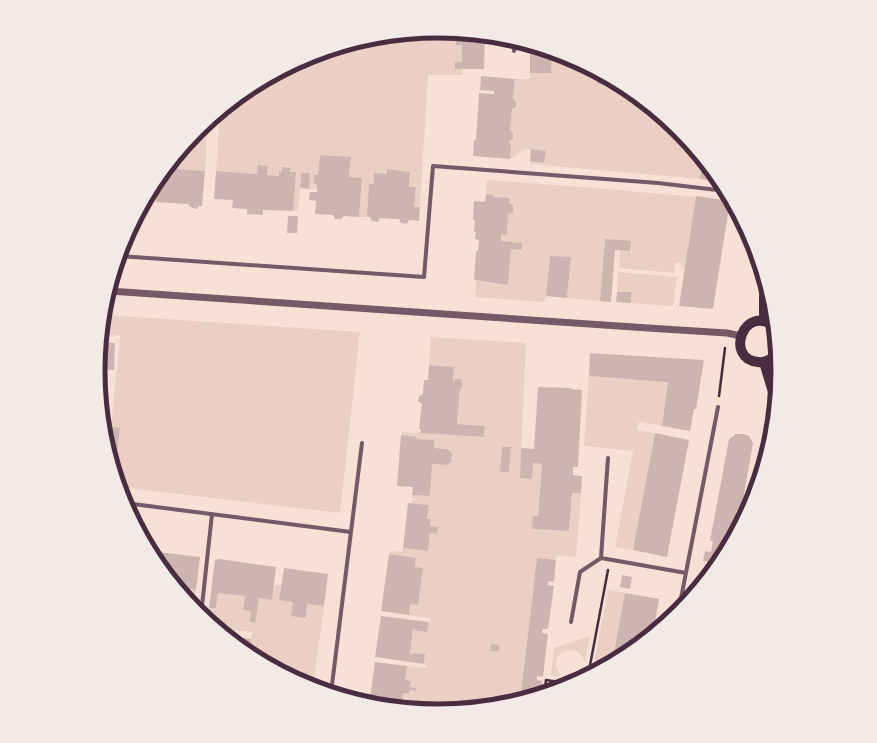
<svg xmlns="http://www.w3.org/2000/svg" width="877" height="743" font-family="'DM Sans',sans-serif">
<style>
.green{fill:#ebcfc5;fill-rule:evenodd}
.building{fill:#ccb4b1}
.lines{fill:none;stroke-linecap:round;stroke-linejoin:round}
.path{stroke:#4a2c40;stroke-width:2.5}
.minor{stroke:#755966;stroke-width:4}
.tertiary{stroke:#755966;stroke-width:7}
.primary{stroke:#4a2c40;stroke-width:10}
.rim{fill:none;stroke:#4a2c40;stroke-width:5}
</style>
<rect width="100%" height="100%" fill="#f7e1d7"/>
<path class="green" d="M434 31 463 33 456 34V45H462V62H455V68L462 69V75H428L420 207H414L416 187H409L410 172 387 169V174H374V184H369L367 217H359L362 178 349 177 350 157 320 155 318 175H314V183L317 184V189H309V173H301L298 211H293L291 168 282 167V172H279V176L267 175 268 166 258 165 257 174 216 171 220 112 250 88 308 57 372 38 426 32V37H434Z
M552 52 569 57 597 72V84L623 86 628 89 679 131 703 160 700 179 530 164V161L544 163 546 151 526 149 510 159 511 143H509V141L513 139V134L512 131H510L512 109 516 107V102L513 99 515 79H529L530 73H551Z
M208 122 205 171 177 169 178 162H172L198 131Z
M487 180 607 189 696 197 685 268 681 267V263H676L674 273 619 268 620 250 630 251V242L605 239 600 301 567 298 571 258 550 256 546 296 544 302 475 297 476 281 508 285 511 249 522 250V243L501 241V234L507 235 508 214H510L513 212V206L509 203V198L494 197V195L486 194Z
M618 272 677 277 673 306 631 303V293L617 292Z
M104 315 360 332 340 513 119 487 115 472 120 428 111 427 120 336 102 334Z
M431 337 526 343 520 478 532 479 533 463 542 464 538 516H533L532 529 569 531 572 493H581L576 557 557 555 556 560 537 558 520 701 505 705 438 712 401 708 403 693 409 694 410 690 416 691 417 688 410 687 411 681 405 680 407 666 426 668 427 666 424 664 425 654 414 653 410 655 413 629 417 631 427 632 429 622 431 620 429 618 409 615 410 604 418 605 423 568 415 567 416 558 389 554 390 551 402 552 403 548 428 551 430 533 437 534 438 527 430 526 431 519H427L428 505 412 503V495L430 496 432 464 446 465 451 462 452 453 447 449 434 448V440L416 439V437L402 436V432L484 437 485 426 457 424 460 389 462 387 463 384 460 379H456L453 382 454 367 429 365ZM502 447H511L509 472 500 471Z
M589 376 664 382 668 385 662 426 639 422 637 430 655 433 633 550 615 547 633 451 584 446Z
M274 585 281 586 280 600 293 602 306 617 307 604 324 606 313 688 308 686 258 659 259 654 249 653 252 632 216 628 207 620 209 608H216L218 593 245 596 243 610 251 611 250 622 255 623 259 598 272 600Z
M183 588 196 590 194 608 183 594Z
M608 590 625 593 612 663 592 673Z
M590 636 585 662C575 637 544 656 561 676L551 675 554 648Z"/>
<path class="building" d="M434 31V37H426V32Z
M463 33 485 36 484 69H455V62H462V45H456V34Z
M530 45 552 52 551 73H530Z
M597 72 618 83 623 86 597 84Z
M481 76 515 79 513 99 516 102V107L512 109 510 131H512L513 134V139L509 141V143H511L510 159 473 156 474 140H476L479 93 494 94V91L480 90Z
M531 149 546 151 544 163 530 161Z
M320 155 351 157 349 177 362 178 359 217 344 216 341 219H335L333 215 315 214 316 201 309 200 310 192H317V184H314V175H318Z
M703 160 719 179 720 181 700 179Z
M172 162H178L177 169 205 171 202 206H199L197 209 192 208 189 205 187 204 156 202 158 180Z
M258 165 268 166 267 175 279 176V171L282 172V167L291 168 290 172H296L293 211 263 210V215L247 214V209L232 208 233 200 214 199 216 171 257 174Z
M387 169 410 172 409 187H416L414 207H420L419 221 409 220 407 224 401 223 399 219H394L380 218 378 222 372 221 370 217H367L369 184H374V173L387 174Z
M301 173H310L309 189 300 188Z
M486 194 494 195V197L510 198 509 203 511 204 513 206V212L510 214H508L507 235 501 234V241L522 243V250L511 249 508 285 474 280 476 251H478L479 240 475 239 476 232H474L475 220H473L474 201 485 202Z
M696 196 730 201 713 309 679 306Z
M288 216H298L297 233H287Z
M605 239 631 241 630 251 615 250 611 302 600 301Z
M550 256 571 257 567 298 546 296Z
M617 292H631V303L616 302Z
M101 342 115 343 114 370 98 369Z
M590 353 704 360 696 409H694L690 431 662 426 668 383 664 382 589 376Z
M429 365 454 367 453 382 456 379H460L463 384 462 387 460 389 457 424 485 426 484 437 420 433 421 429H419L422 404 418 401 419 396 423 394 424 380H428Z
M538 387 571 388V389L582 390 578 467H573V475L582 476 581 493H572L569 531 532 529 533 516H538L542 464 533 463 532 479 520 478 521 448 534 449Z
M103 426 120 428 115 472 105 438Z
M655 433 689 440 667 557 633 550Z
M736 434H743L749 436 753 443 741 511H736V513L746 514 731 543 727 542 725 554 721 561 703 583H699L701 573 707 574 709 562 703 561 705 551 711 552 713 541H710L729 439Z
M401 435 416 437V439L434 440V448L447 449 452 453 451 462 446 465 432 464 430 496 412 495 413 487 397 486Z
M502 447H511L509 472H500Z
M408 503 429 505 427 519H431L430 526 438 527 437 534 430 533 428 551 403 548Z
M150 551 200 557 196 590 183 588 182 594 155 560Z
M389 554 416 558 415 567 423 568 418 605 410 604 409 615 381 611Z
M537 558 556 560 554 582 548 581V585L554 586 548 629H543L542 633 548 634 543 677 537 676V680L542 681 541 695 520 701Z
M219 559 276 567 272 600 259 598 255 623 250 622 251 611 243 610 245 596 218 593 216 608H209L215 560Z
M284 568 328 574 324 606 307 604 306 618 291 616 293 602 279 600Z
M622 575 632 577 630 589 620 587Z
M625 593 659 599 653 634 627 655 612 663Z
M381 616 429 622 427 632 417 631 413 629 410 655 414 653 425 654 424 664 375 657Z
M227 636 251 639 249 653 259 654 258 659 249 654Z
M491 644 499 645V651H490Z
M375 662 407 666 405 680 411 681 410 687 417 688 416 691 410 690 409 694 403 693 401 708 369 705Z"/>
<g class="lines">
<path class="path" d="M719 396 725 348
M588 676 608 570
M544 694 546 680 572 684"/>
<path class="minor" d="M514 51V40
M119 256 424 277 433 166 658 183 726 191
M101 403H106
M125 503 351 532
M601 558 608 458
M678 614 718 407
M201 615 212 514
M571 622 580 572 601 558 686 573
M331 693 362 443"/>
<path class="tertiary" d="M109 291 648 328 727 333 741 336"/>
<path class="primary" d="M764 321V298L765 282
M775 327C744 302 724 359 758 362 766 363 772 359 777 353
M764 362 776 402"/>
</g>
<path d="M0 0H877V743H0ZM105 371a333 333 0 1 1 666 0a333 333 0 1 1-666 0Z" fill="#f1eae7" fill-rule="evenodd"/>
<path class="rim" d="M105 371a333 333 0 1 1 666 0a333 333 0 1 1-666 0Z"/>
</svg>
